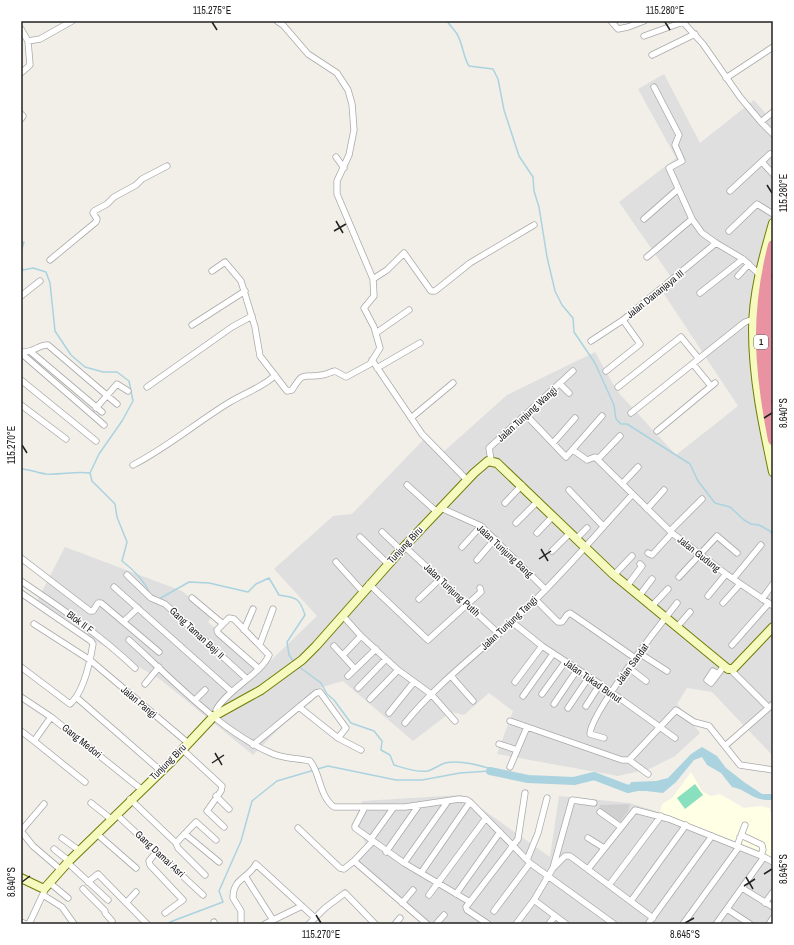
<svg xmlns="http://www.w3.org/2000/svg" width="794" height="945" font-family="'Archivo Narrow',sans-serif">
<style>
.residential{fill:#e0dfdf}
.education{fill:#ffffe5}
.religious{fill:#d0d0d0}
.pitch{fill:#88e0be}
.water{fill:#aad3df}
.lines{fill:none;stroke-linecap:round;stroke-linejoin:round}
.stream{stroke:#aad3df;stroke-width:1.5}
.river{stroke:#aad3df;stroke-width:8}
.street-casing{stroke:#a9a9a9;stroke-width:7}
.secondary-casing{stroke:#707d05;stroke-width:10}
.highway-casing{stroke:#dc2a67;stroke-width:12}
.street{stroke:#fff;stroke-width:5.5}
.secondary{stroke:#f7fabf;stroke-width:8}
.highway{stroke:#e892a2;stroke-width:10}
.ticks{fill:none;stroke:#222;stroke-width:1.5}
.labels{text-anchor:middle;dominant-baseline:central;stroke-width:3;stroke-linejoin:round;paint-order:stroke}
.shield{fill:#fff;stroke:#646464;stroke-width:1}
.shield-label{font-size:9px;font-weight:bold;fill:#222}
.street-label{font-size:10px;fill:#222;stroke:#fff}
.neatline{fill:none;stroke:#222;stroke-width:1.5}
.ticks-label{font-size:10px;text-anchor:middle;fill:#222}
</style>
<rect width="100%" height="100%" fill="#f2efe9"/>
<path class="residential" d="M664 74 700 143 754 100 773 122V756L712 692 687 688 677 704 700 733 675 756 649 769 618 776 497 754 513 711 489 693 464 715 451 712 413 741 343 681 319 688 253 755 161 680 35 605 65 547 182 591 212 616 208 622 262 669 317 616 274 569 333 516 352 514 424 439 441 454 507 395 595 352 617 391 676 455 738 406 662 291 673 280 619 202 676 158 638 89Z
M462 795 550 857 559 796 630 803 737 837 773 850V924H432L357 863 366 844 354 823 362 801Z"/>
<path class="education" d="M691 772 702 791 711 796 720 794 744 808 760 806 770 808V812H773V858L765 853 660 812 662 804 672 798Z"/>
<path class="religious" d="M630 804 628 811 619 823 599 809 600 805Z"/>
<path class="pitch" d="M695 784 703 795 685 809 677 798Z"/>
<path class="water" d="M702 747 717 756 726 768 744 782 762 794H773V800C750 801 749 790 732 787L721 773 707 765 702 757 694 760 676 782 663 793 646 791H627L631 782 656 781 668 778 691 754Z"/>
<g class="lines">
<path class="stream" d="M447 21C450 26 454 29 457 34 463 44 463 57 469 66L493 69 498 79 504 110 519 156 533 177 534 191 539 207 547 257 555 291 562 305 573 318 574 332 595 363 614 405 616 419 621 424H627L690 464 698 481 715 503 730 507 744 520 751 524 759 525 770 531 773 535
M21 242H24L21 252
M21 267 23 270 33 268 46 272 50 283 55 331 71 355 85 367 103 372H117L129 381 133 401 122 421 99 454 90 473 92 481 115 504 117 517 127 542 122 561C134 570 144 580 150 594L159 599 189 582 209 583 248 592 256 584 269 578 279 595C295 598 299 596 305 615L287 642 289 655 294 662
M21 469C30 469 37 473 46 474 61 475 75 471 90 473
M298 666 321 683 327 694 334 700 351 723 374 731 382 741 381 750 390 755 394 765C404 768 417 773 428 771 434 769 439 765 445 763 458 760 475 764 488 768L490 771
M168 924 170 922 223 902 219 891 241 841 252 801 277 781 328 766 396 780H422L460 773 489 771"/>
<path class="river" d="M490 771 528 779 574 781 594 776 628 789 637 787"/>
<defs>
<path id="street" d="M611 21 618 29 628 27 644 21
M682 21 703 44 740 97 761 122 773 112
M21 29 28 41 30 65 21 73
M644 36 683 22
M28 41 40 39 72 21
M652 55 695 34
M726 78 773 47
M654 87 679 135 675 145 682 161 669 168 692 219 702 233 716 243 743 259 760 275
M21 114 23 116 21 119
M761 122 773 134
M336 157 344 168
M762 162 773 174
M730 191 770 154
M644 219 677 190
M729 231 757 204 773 214
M647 257 692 219
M50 260 96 222 97 219 93 213 94 211 107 204 114 197 136 185 142 179 167 166
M212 271 225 262 241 281 255 327 260 356 287 391 292 390C305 369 302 379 322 375 326 375 330 372 335 371L346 377 370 364 380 348 374 327 364 308 374 296 373 279 337 194V181L349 155 354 130 352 104 348 90 337 73 308 54 283 25 277 21
M738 276 749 264
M373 279 387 270 404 253 431 291H435L470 263 534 225
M700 293 743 259
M21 296 40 281
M192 325 245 291
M376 333 409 310
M591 341 623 320 716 243
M21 352C34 353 39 344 48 345L117 404
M31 352 102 412
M21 353 104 425
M372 360 422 434 467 480
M693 364 711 386
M377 368 420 343
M606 371 640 344 623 320
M21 380 96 441
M560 384 569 393
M147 387 232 327 252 316
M618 387 681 337 699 359
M21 405 66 439
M96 408 117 384 128 391
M631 413 745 322 754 319
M526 415 566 457 602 416
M411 418 453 383
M657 431 715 383
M553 443 575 418
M573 450 587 460 595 457 672 533 726 574 773 606
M598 459 620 436
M491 460 489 448 573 371
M133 465C168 447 197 422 230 402 243 394 267 385 275 375
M622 484 638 467
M407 485 437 512
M569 490 603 526
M505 503 522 485
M441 508 481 526 545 589
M647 509 664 490
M516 523 538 501
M670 531 702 499
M382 532 401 550
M537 533 553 516
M360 537 388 564
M576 539 587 528
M404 546 499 634
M462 547 481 526
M552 551 570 533
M648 553 652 555 672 533
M21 558 90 611H93L98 603H101L159 652
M477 560 495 539
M336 562 363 592
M127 575 151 598 165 604 247 679
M614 575 632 556
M679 577 717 536 737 553
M733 579 761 545
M21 581C61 608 100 635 135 668
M369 584 428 640 481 592 480 588
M627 586 642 566 640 564
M114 587 232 692
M21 593 91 641 93 644C90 662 84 692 70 704L21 667
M639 596 652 579
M708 596 726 574
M192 598 223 624
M419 599 440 579
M535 599 558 622H562L567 615 570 613 635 658
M762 599 773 584
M723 603 740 584
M651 607 668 589
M343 616 361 636 398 670 431 694 455 721
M124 621 138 608
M512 622 542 646 600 684 675 738
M34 624 90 660 188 743
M677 627 690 612
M244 630 253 609
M129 640C171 678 220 731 271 753 284 759 297 758 310 761 320 772 319 796 334 807H405L459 799 467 800 472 804 530 863 614 924
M260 644 273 609
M732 645 769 603
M334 646 355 669
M639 653 667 671
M343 655 361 636
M629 668 646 681
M731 670 768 707
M718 674 713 671 707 680 711 683 724 666
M348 676 376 649
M451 676 473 701
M515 682 542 646
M145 684 159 667
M358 688 386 659
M542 694 565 662
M523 696 553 654
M21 697 51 717 141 789
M76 697 161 771
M370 699 398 670
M195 700 205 690
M554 704 577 670
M586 706 600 684
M299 707 338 738 361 750
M568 708 589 677
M217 713 216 710C227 690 262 673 269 655L234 619 229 618 217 630 218 633 258 668
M389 713 414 682
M510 721 622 760H629
M405 723C440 680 486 647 527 608 564 573 597 533 632 495
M21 731 34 741 51 717
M604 738 590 734C590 714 661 623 677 603
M34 741 85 782
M499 744 517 750
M253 745 316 693 320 692 346 728 338 738
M725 746 773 704
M183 750 222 786 221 791 207 811 224 827
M629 760 676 710 694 722 709 726 740 765 773 770
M629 760 648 774
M510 767 527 727
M216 796 229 809
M130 799 176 843 178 848 205 875
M91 803 111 819
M365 807 355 826V828L404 863 470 902
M600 812 621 827
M116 814 203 895
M298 828 340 868 344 869 354 861
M21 831 33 846 61 870
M21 831 44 804
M97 834 136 868
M185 834 219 862
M740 837 743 836 762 845 763 850 761 855
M62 838 80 851
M588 838 604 848
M371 839 394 807
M373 841 354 861 427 924
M176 843 196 822 216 840
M737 846 745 825
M54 849 69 861
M157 851 149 861 150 865 183 900 165 913
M386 852 419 805
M527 860 538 833 547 798
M68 863 108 900
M404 863 448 801
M554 867 565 856H570L653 918
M588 869 635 810 669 819 764 857 773 862
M421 873 470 802
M245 876 273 920
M88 882 98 874 147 924
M50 883 68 898
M609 885 661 816
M742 888 773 907
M83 889 105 911V913L112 921
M456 894 500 832
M43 895 62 907 74 924
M429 895 486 818
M534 900 566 924
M631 901 686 825
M126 903 136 892
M402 903 413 890
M765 903 773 892
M727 909 750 924
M494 911 530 863
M21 922 26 924
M214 922 215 924
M29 924 44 892
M241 924V911L233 898C233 878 248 879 256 864L315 918
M265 924 302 906
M309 924 325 908 345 893 375 924
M395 924 400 918
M436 924 444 915
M488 924 467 910 466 907 518 839 525 793
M516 924 534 900 553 868 572 800 594 803
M549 924 555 916
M648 924 712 836
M683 924 739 847
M716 924 764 857
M769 924 773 918"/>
<path id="secondary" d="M773 223C763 258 753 294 753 330 753 378 763 425 773 472
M21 878 44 889 69 861 170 763 214 716 261 690 302 660 316 646 401 550 474 473 488 461 497 463 614 575 728 669H733L773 627"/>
<path id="highway" d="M773 245C755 315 759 369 773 440
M773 283 768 336 773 395"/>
</defs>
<use href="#street" class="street-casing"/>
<use href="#secondary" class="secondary-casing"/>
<use href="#highway" class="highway-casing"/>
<use href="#street" class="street"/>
<use href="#secondary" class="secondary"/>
<use href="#highway" class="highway"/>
</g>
<path class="ticks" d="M212 22 217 30M665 22 670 30M767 185 772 193M336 221 343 233M334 231 346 224M764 418 772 413M22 445 27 453M541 549 548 561M539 559 551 551M215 753 222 765M212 763 224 755M764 874 772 869M746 877 753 889M22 882 30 876M744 886 755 879M316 915 321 923M685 923 694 918"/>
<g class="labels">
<rect class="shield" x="754" y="335" width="14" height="14" rx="3"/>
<g class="shield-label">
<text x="761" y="342">1</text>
</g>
<g class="street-label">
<text transform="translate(655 294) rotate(-39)">Jalan Dananjaya III</text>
<text transform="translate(527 414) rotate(-42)">Jalan Tunjung Wangi</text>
<text transform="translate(405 545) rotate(-47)">Tunjung Biru</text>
<text transform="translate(505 551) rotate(43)">Jalan Tunjung Bang</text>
<text transform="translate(699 554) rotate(38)">Jalan Gudung</text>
<text transform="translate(452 590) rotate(43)">Jalan Tunjung Putih</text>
<text transform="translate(80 622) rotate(37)">Blok II F</text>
<text transform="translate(509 623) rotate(-43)">Jalan Tunjung Tangi</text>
<text transform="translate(197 633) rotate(43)">Gang Taman Beji II</text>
<text transform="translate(632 664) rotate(-54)">Jalan Sandat</text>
<text transform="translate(593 681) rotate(35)">Jalan Tukad Bunut</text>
<text transform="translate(139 702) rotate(40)">Jalan Pangi</text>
<text transform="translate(82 741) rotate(39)">Gang Medori</text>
<text transform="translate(168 762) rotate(-45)">Tunjung Biru</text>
<text transform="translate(160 854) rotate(43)">Gang Damai Asri</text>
</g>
</g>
<rect width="794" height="945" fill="none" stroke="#ffffff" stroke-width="44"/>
<rect x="22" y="22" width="750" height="901" class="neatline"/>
<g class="ticks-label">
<text x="212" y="14">115.275°E</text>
<text x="665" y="14">115.280°E</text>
<text transform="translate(783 193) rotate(-90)" y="4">115.280°E</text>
<text transform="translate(783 413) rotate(-90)" y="4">8.640°S</text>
<text transform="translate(11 445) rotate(-90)" y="4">115.270°E</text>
<text transform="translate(783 869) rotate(-90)" y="4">8.645°S</text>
<text transform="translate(11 882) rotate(-90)" y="4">8.640°S</text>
<text x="321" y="938">115.270°E</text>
<text x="685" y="938">8.645°S</text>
</g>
</svg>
